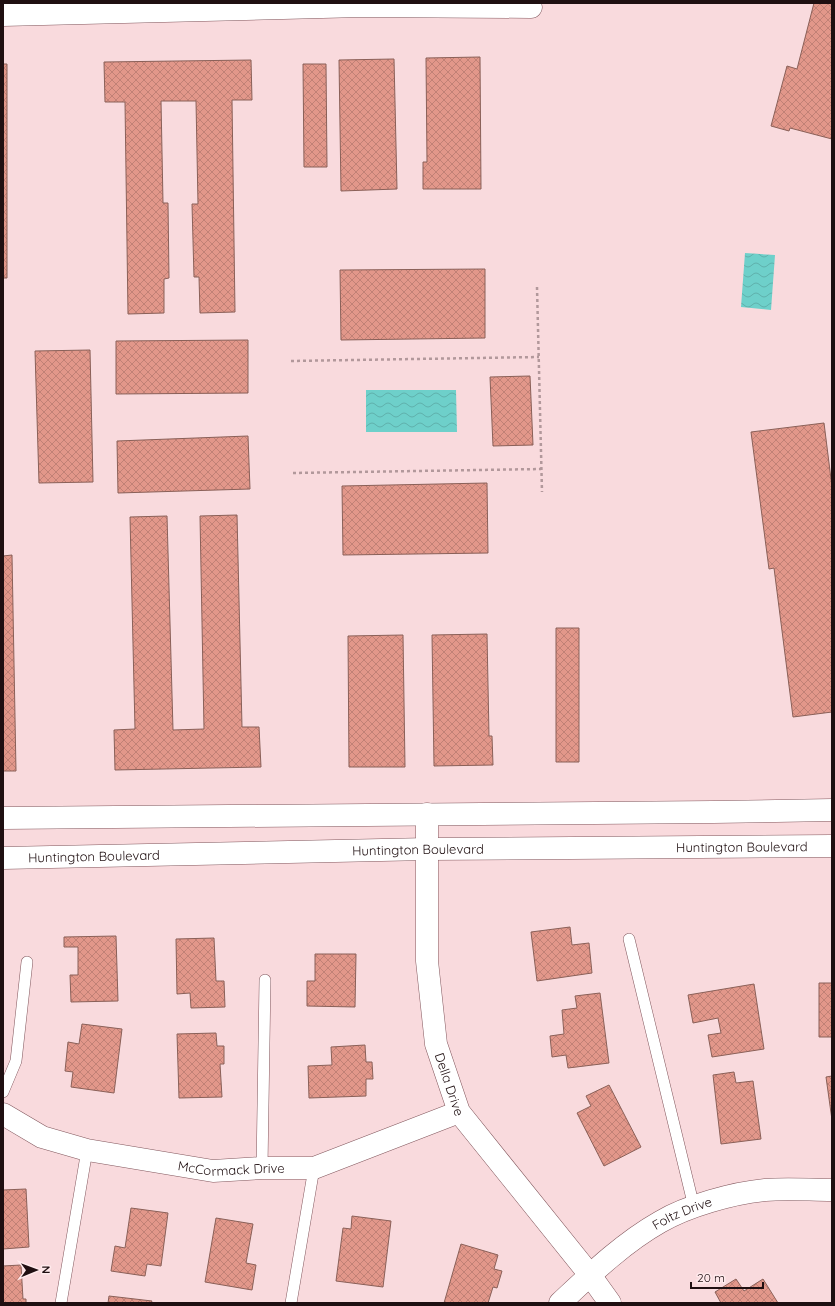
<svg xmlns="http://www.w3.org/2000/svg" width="835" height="1306" font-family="Quicksand,sans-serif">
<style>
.water{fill:url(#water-waves)}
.building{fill:url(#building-cross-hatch);stroke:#8a6058}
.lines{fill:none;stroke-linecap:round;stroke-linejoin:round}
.lane-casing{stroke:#82575d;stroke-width:12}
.street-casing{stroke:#82575d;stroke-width:23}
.secondary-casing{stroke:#82575d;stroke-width:23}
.path{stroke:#b2989b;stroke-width:2.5;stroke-dasharray:3 3;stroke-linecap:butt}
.lane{stroke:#fff;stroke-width:11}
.street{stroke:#fff;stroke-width:22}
.secondary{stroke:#fff;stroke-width:22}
.labels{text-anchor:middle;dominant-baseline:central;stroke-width:3.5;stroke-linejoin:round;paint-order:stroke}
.street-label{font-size:13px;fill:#1f0f11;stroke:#ffeaec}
</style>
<defs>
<pattern id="water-waves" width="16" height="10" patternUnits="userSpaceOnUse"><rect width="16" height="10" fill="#6ed0ca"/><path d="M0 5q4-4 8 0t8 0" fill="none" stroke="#5fb1ac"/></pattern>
<pattern id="building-cross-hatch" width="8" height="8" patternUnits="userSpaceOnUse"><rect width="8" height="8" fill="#e2978a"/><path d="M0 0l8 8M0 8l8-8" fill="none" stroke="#c18176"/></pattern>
</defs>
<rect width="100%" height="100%" fill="#f9dadd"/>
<path class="water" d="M745 253 775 255 771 310 741 307Z
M366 390H456L457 432H366Z"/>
<path class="building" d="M814 3H832V139L790 128 789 131 771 126 787 66 797 69Z
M480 57 481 189H423V162H427L426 58Z
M394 59 397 189 341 191 339 60Z
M251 60 252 100H232L235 312 200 313 199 277H194L192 204H198L196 101H161L163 203H168L169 278 164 279V313L128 314 125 102H105L104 62Z
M3 64H7V278H3Z
M303 64H326L327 167H304Z
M485 269V338L341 340 340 270Z
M248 340V393L116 394V341Z
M90 350 93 482 39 483 35 351Z
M530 376 533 445 493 446 490 377Z
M824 423 832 487V712L793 717 774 568 769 569 751 432Z
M248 436 250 489 118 493 117 441Z
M487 483 488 553 343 555 342 486Z
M237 515 242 727H259L261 767 115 770 114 730 135 729 130 517 167 516 173 730 204 729 200 516Z
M12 555 16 771H3V556Z
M556 628H579V762H556Z
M487 634 489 736H492L493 765 434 766 432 635Z
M403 635 405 767H349L348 636Z
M570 927 572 945 589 943 592 973 537 981 531 932Z
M116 936 118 1001 71 1002 70 975H78V947H64V937Z
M214 938 216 981H224L225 1007 191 1008 190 993 177 994 176 939Z
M315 954H356L355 1007 307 1006V981H315Z
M819 983H832V1037H819Z
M754 984 764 1049 712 1057 708 1035 721 1033 718 1018 693 1023 688 995Z
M600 993 609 1063 568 1068 566 1055 552 1057 550 1036 564 1034 562 1010 577 1008 575 996Z
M82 1024 122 1029 114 1093 71 1087 73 1072 65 1071 68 1042 79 1044Z
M216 1033 217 1046H224V1064H220L222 1097 179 1098 177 1034Z
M365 1045 366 1062H372L373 1079H366V1096L309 1098 308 1066 332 1065 331 1047Z
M734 1072 736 1083 753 1081 761 1139 721 1144 713 1075Z
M832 1076V1120L826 1077Z
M609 1085 641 1147 604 1166 577 1113 591 1106 586 1096Z
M26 1189 29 1247 3 1249V1190Z
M131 1208 168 1213 161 1266 147 1264 145 1276 111 1271 115 1246 125 1248Z
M352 1216 391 1221 383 1287 336 1281 343 1228 351 1229Z
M216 1218 253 1224 246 1263 256 1265 252 1290 205 1282Z
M461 1244 498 1255 494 1269 502 1271 497 1288 493 1287 488 1303H444Z
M21 1265 23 1299H26V1303H3V1266Z
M736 1279 744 1291 763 1279 778 1303H721L715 1292Z
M109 1296 152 1301 151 1303H108Z"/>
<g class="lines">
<defs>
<path id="lane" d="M629 939 694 1207
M3 1092 16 1061 27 962
M262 1168 265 980
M61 1303 87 1150
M291 1303 314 1168"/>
<g id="street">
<path d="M3 15 361 6 531 7"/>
<path id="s1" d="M427 814V961L436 1044 459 1112 590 1275 610 1303"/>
<path id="s2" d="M3 1114 42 1137 87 1150 213 1171 262 1168H314L459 1112"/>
<path id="s3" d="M560 1303C591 1274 623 1243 660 1222 687 1206 733 1193 765 1190 787 1188 810 1190 832 1190"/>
</g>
<g id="secondary">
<path d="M3 818 713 812 832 810"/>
<path id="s4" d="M3 858 428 849 832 846"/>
</g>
</defs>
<use href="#lane" class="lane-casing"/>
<use href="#street" class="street-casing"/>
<use href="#secondary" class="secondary-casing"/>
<path class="path" d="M537 287 542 492
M291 361 539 357
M293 473 541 469"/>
<use href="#lane" class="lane"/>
<use href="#street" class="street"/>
<use href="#secondary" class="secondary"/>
</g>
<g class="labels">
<g class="street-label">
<text stroke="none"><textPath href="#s4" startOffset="739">Huntington Boulevard</textPath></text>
<text stroke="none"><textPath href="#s4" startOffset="415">Huntington Boulevard</textPath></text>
<text stroke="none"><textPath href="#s4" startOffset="91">Huntington Boulevard</textPath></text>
<text stroke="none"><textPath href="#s1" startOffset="273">Della Drive</textPath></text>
<text stroke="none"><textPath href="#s2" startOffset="238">McCormack Drive</textPath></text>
<text stroke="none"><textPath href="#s3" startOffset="153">Foltz Drive</textPath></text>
</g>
</g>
<rect width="835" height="1306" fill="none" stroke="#1f0f11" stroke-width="8"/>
<g transform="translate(36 1270) rotate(89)" stroke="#ffeaec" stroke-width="3" paint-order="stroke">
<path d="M0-3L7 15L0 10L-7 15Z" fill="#1f0f11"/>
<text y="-6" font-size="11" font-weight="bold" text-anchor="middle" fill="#1f0f11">N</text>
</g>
<path d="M691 1282v6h72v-6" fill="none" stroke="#1f0f11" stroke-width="2"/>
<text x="697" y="1282" font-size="12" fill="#1f0f11" stroke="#ffeaec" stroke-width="3" paint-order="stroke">20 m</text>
</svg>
